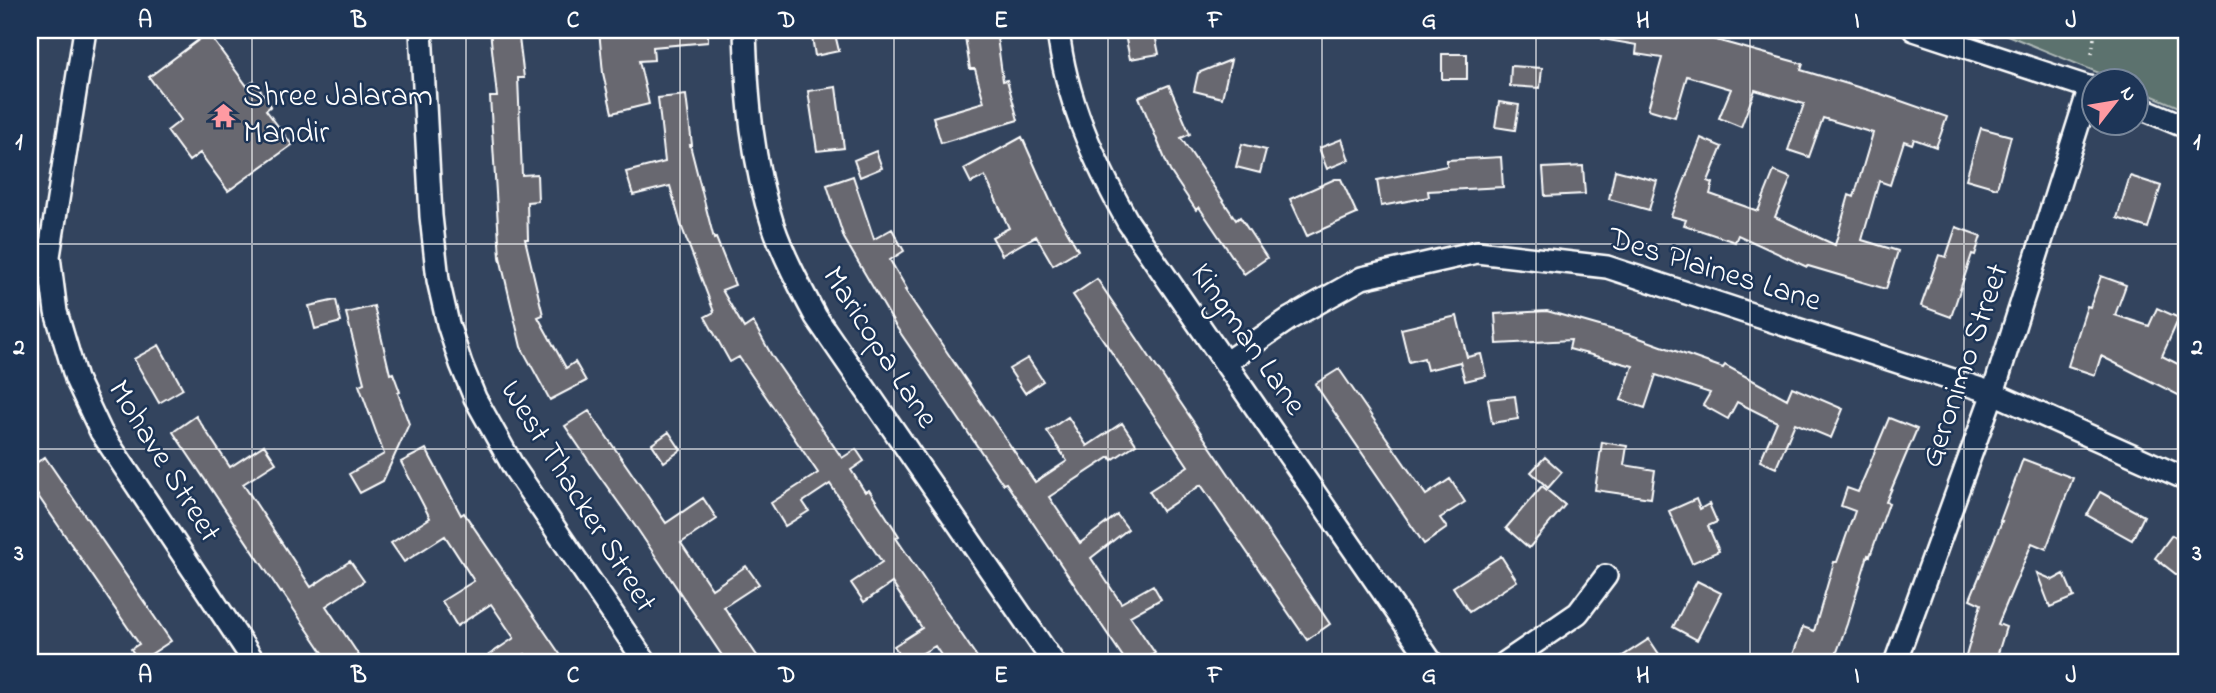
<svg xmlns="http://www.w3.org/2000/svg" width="2216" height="693" font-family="'Indie Flower',sans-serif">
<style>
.green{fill:#5c726e;stroke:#aeb8b6;stroke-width:2}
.building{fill:#676770;stroke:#fff;stroke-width:2}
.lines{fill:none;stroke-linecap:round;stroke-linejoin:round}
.minor-casing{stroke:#fff;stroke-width:26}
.path{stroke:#fff;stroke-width:3.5;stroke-dasharray:2 5;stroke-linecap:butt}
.minor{stroke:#1d3557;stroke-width:21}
.grid{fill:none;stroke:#fff;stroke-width:2;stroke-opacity:0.55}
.labels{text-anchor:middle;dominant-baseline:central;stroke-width:5;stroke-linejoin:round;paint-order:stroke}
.poi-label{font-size:32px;fill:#fff;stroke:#1d3557;text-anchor:start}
.street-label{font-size:32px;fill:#fff;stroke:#1d3557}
.neatline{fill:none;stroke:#fff;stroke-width:2.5}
.grid-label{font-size:23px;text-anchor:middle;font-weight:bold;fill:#fff}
</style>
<rect width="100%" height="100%" fill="#33445e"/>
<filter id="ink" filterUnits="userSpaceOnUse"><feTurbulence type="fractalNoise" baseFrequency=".0143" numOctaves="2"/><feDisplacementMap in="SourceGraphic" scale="14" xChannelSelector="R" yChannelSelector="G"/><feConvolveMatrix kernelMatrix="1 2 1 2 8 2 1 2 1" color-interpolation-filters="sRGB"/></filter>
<g filter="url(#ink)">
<path class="green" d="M1995 30H2186V110L2136 89V80H2116Z"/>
<path class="building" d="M490 30H518L524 78H518L522 175 537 174 538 201 527 202 528 239H525L543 315 538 317 566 368 575 362 586 381 550 400 521 347 500 257 490 97H497Z
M599 30H708V42L653 47 654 60 639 61 649 104 612 113 603 73Z
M811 30H834L839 51 815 56Z
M964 30H996L1003 81 1007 80 1018 120 941 143 933 117 984 102 975 69H970Z
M1124 30H1154L1159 54 1130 59Z
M1603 30H1680L1803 64 1801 70 1881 94 1947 117 1936 147 1914 139 1912 144 1904 141 1890 185 1879 181 1862 240 1898 251 1886 289 1808 266 1807 267 1738 235 1735 242 1684 225 1686 220 1671 216 1701 138 1722 147 1708 181 1713 183 1710 194 1758 211 1774 171 1791 178 1775 217 1835 245 1849 195 1854 197 1873 133 1823 118 1809 157 1788 150 1804 104 1755 90 1741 127 1719 118 1731 89 1687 76 1675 117 1648 109 1662 58 1636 54 1637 45 1602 39Z
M208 33 247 86 254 81 271 106 266 110 292 145 228 191 200 153 189 161 167 131 181 120 149 77Z
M1442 54H1467V79H1442Z
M1231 60 1222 98 1194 91 1198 73Z
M1511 66 1542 68 1540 88 1510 86Z
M1169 85 1190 134 1181 138 1236 220 1240 217 1267 258 1244 274 1199 207 1196 210 1170 171 1139 97Z
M836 87 844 148 817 151 808 91Z
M686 95 692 145H690L714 239 716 238 735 285 722 290 744 328 753 322 772 356 842 458 856 449 864 461 851 470 865 492 869 490 899 536 896 538 981 663H946L935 646 905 663 894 646 922 628 892 583 864 602 851 583 882 562 830 484 803 502 809 511 785 526 771 503 818 473 739 357 730 362 705 317 714 312 681 225 670 186 633 195 626 172 665 162 658 98Z
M1499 102 1519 105 1515 130 1495 127Z
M1981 128 2011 136 1997 188 1966 179Z
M1022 137 1053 207 1078 250 1053 265 1036 236 1002 255 992 237 1009 228 985 176 971 183 964 169Z
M1342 139 1349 160 1327 169 1319 148Z
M1242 144 1266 150 1260 173 1236 167Z
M876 151 882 168 860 177 854 160Z
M1501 157 1503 187 1428 191 1429 197 1381 206 1377 180 1447 166V160Z
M1583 166 1585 194 1545 196 1543 168Z
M1615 170 1657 181 1649 210 1609 199Z
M853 176 874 239 892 229 904 251 890 260 907 289 905 290 1035 482 1067 461 1047 431 1068 417 1087 446 1122 423 1136 444 1112 460 1110 457 1049 497 1080 543 1117 515 1128 529 1091 558 1121 603 1153 585 1161 599 1130 616 1155 653 1139 663H1127L1006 483 1003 484 895 325 844 238 827 185Z
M2130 176 2161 186 2148 228 2117 218Z
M1335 179H1341L1357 214 1307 236 1290 199Z
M1956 227 1981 236 1975 255 1972 254 1951 317 1921 306 1939 255 1946 257Z
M2101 276 2126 285 2115 315 2149 326 2157 308 2179 318 2162 356 2186 368V383L2180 396 2101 356 2095 375 2068 366 2087 306 2090 307Z
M1097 279 1330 624 1307 640 1201 485 1162 511 1149 491 1188 466 1073 295Z
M336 300 341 322 315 329 309 306Z
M374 306 390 374 393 373 400 392 398 393 409 424 383 481 360 493 349 474 384 454 359 385 364 383 346 313Z
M1547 311 1631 335 1723 368 1725 365 1787 399 1792 387 1843 409 1831 438 1795 423 1776 468 1760 461 1777 422 1737 402 1728 419 1703 405 1710 393 1656 375 1645 408 1621 400 1633 366 1569 349 1571 340 1497 344 1495 314Z
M1457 316 1467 357 1481 354 1486 376 1465 381 1460 362 1427 370 1424 358 1409 362 1401 329Z
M159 345 183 389 159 403 134 359Z
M1028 358 1043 381 1025 393 1009 369Z
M1339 369 1426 495 1450 479 1465 502 1440 518 1447 528 1424 544 1315 384Z
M1515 396 1518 419 1492 423 1488 399Z
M589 411 666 523 703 498 717 519 681 543 712 589 746 566 759 584 724 607 762 663H727L638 530 593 467 565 426Z
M196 416 230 467 264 445 276 463 243 484 311 587 350 561 364 581 326 606 364 663H330L282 592 281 593 173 432Z
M1889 418 1917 429 1886 502 1889 503 1870 556 1868 555 1847 624 1833 663H1790L1803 627 1814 631 1834 562H1837L1855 511 1841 506 1847 488 1858 492Z
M669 432 681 450 664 462 652 444Z
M1602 442 1627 446 1624 465 1655 470 1651 498 1595 490Z
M426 449 461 515 464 513 566 663H532L525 654 511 663H477L514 638 491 604 457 626 442 601 474 581 445 536 404 562 391 543 430 518 401 462Z
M45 457 171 641 139 662 131 649 139 644 30 484V467Z
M1545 457 1562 472 1548 488 1531 472Z
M2023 459 2073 478 2046 549 2032 543 1998 624 2006 627 1995 663H1964L1981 604 1970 599 2002 521H2000Z
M1542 486 1565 505 1529 548 1506 528Z
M2100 492 2144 516 2132 540 2087 515Z
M1696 499 1700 509 1709 504 1717 522 1708 526 1719 551 1692 563 1669 511Z
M2172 535 2186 546V582L2155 558Z
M1501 556 1517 581 1469 612 1453 587Z
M2037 573 2053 580 2064 574 2074 597 2050 607Z
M1697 581 1721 593 1697 640 1673 627Z
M1649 639 1665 663H1612Z"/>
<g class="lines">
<defs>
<path id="minor" d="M85 30 49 256 56 312 76 379 101 432 255 663
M421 30 431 216 438 280 448 324 461 364 475 398 514 468 646 663
M745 30C747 96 752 162 773 225 784 257 800 287 816 317L1054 663
M1058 30C1065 98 1095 163 1128 222L1432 663
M1914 30 2094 89
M2136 106 2186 127
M1225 363 1289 319 1362 278 1477 252 1607 267 1993 393 2186 479
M1505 663 1578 613 1606 576
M1895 663 1993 393 2090 87"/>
</defs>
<use href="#minor" class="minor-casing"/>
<path class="path" d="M2092 54 2095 30"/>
<use href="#minor" class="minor"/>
</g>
</g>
<path class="grid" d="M252 30V663M466 30V663M680 30V663M894 30V663M1108 30V663M1322 30V663M1536 30V663M1750 30V663M1964 30V663M30 244H2186M30 449H2186"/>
<defs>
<symbol id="temple-bare" viewBox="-9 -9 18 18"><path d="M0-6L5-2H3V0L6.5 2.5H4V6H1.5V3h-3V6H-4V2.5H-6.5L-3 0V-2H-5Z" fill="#ff9aa2" stroke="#1d3557" stroke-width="2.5" paint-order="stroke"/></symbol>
</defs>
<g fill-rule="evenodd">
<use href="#temple-bare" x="206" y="98" width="35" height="35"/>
</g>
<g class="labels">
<g class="poi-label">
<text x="243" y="97">Shree Jalaram<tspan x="243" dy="37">Mandir</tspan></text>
</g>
<g class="street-label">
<text transform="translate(1714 271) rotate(17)">Des Plaines Lane</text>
<text transform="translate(1247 340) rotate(55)">Kingman Lane</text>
<text transform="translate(879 348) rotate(57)">Maricopa Lane</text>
<text transform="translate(1966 366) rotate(-71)">Geronimo Street</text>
<text transform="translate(163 462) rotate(58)">Mohave Street</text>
<text transform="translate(577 497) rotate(58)">West Thacker Street</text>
</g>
</g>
<rect width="2216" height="693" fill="none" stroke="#1d3557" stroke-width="77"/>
<g transform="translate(2115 102) rotate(59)"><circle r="33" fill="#1d3557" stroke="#77869a" stroke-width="2"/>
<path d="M0-5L12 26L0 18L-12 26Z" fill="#ff9aa2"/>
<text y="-10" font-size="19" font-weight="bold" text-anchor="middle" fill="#ffffff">N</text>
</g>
<rect x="38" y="38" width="2140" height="616" class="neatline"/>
<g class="grid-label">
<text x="145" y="27">A</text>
<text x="359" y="27">B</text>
<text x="573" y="27">C</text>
<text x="787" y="27">D</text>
<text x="1001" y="27">E</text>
<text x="1215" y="27">F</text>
<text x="1429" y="27">G</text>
<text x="1643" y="27">H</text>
<text x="1857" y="27">I</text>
<text x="2071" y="27">J</text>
<text x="19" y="149">1</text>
<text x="2197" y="149">1</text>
<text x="19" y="354">2</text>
<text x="2197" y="354">2</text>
<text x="19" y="560">3</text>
<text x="2197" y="560">3</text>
<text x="145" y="682">A</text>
<text x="359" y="682">B</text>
<text x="573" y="682">C</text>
<text x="787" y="682">D</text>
<text x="1001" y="682">E</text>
<text x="1215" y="682">F</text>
<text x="1429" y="682">G</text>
<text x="1643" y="682">H</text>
<text x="1857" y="682">I</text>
<text x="2071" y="682">J</text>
</g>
</svg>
